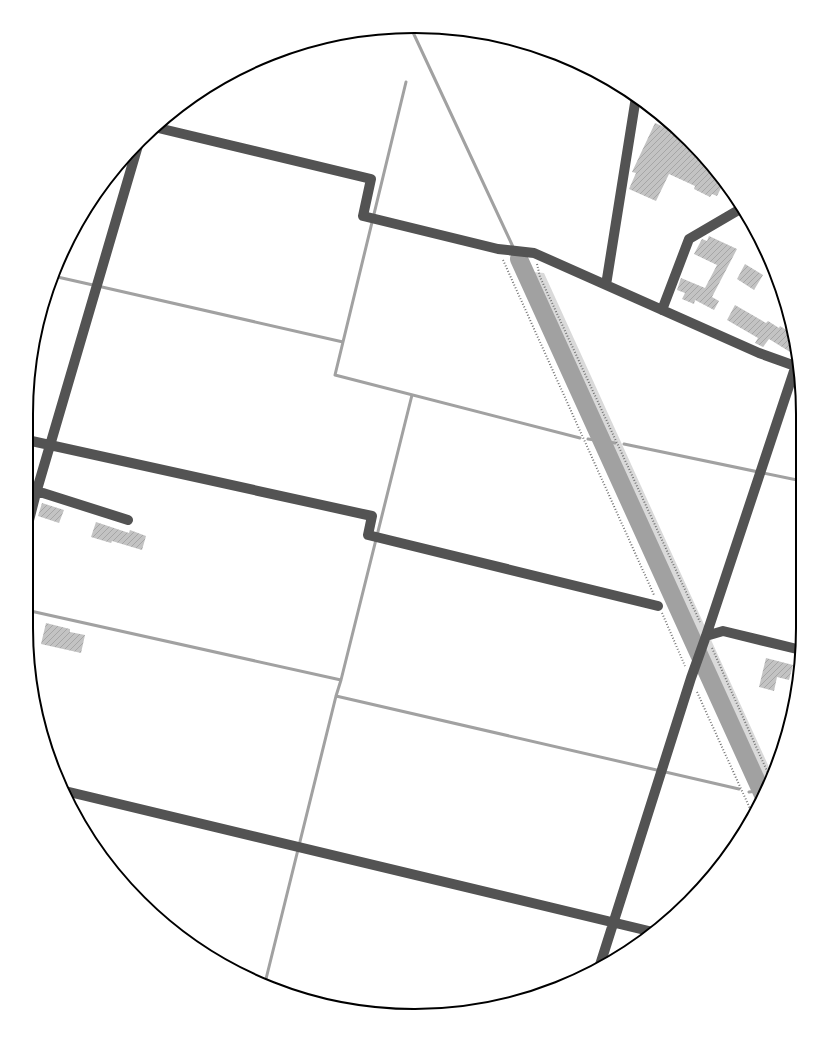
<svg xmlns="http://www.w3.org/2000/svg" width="829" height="1042" font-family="'Space Grotesk',sans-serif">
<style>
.green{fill:#dadada}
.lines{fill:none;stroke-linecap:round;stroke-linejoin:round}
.stream{stroke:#a1a1a1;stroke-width:3}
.river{stroke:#a1a1a1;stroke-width:18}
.building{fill:url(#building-hatch)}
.path{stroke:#757575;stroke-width:2;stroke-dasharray:1 2;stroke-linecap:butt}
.minor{stroke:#535353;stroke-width:10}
.rim{fill:none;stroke:#000;stroke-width:2}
</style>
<defs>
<pattern id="building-hatch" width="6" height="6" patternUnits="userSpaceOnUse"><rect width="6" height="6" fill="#c3c3c3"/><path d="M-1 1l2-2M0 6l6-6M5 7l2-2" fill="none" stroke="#a6a6a6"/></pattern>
</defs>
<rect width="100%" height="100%" fill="#fff"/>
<path class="green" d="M533 272 544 273 773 776 768 785Z"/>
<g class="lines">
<path class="stream" d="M411 28 514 249
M406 82 335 375 580 438
M53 276 93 285
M102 287 343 342
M588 439 615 443
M624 444 802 481
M26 610 341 680 336 696 739 789
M341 680 412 395
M749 792 765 790
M265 983 336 696"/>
<path class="river" d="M519 259 763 795"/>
</g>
<path class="building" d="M655 123 673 131 671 134 680 138 679 140 695 148 707 159 724 182 717 196 712 194 710 197 694 189 695 186 669 174 656 201 629 189 636 173 632 172Z
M709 236 737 249 712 297 719 301 714 310 695 300 694 304 682 299 685 293 677 290 681 278 705 288 717 265 694 254 702 239 707 241Z
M745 264 763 275 754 290 737 279Z
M735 305 766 323 768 321 779 328 780 326 791 333 795 355 769 339 763 347 755 343 758 338 727 320Z
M42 503 64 510 59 523 38 516Z
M96 522 129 533 130 530 146 536 142 550 112 541 111 543 91 537Z
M46 623 70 629V632L85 635 81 653 41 644Z
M766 658 793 665 789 680 777 677 774 691 759 687Z"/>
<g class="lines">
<path class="path" d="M503 260 654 595
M537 264 540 277 700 622
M662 613 685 666
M712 648 771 780
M697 692 752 813"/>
<path class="minor" d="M154 127 371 179 363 216 498 249 534 253 759 353 798 367
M606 285 636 97
M662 310 689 239 742 208
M27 440 372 516 368 535 658 606
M26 493H43L128 520
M26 532 36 493 139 142
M706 636 723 631 801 650
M65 791 653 932
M599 968 691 678 706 636 797 362"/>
</g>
<path d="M0 0H829V1042H0ZM414 33H415A381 381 0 0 1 796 414V628A381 381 0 0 1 415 1009H414A381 381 0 0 1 33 628V414A381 381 0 0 1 414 33Z" fill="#fff" fill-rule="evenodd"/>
<path class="rim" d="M414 33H415A381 381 0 0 1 796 414V628A381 381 0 0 1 415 1009H414A381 381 0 0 1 33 628V414A381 381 0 0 1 414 33Z"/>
</svg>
